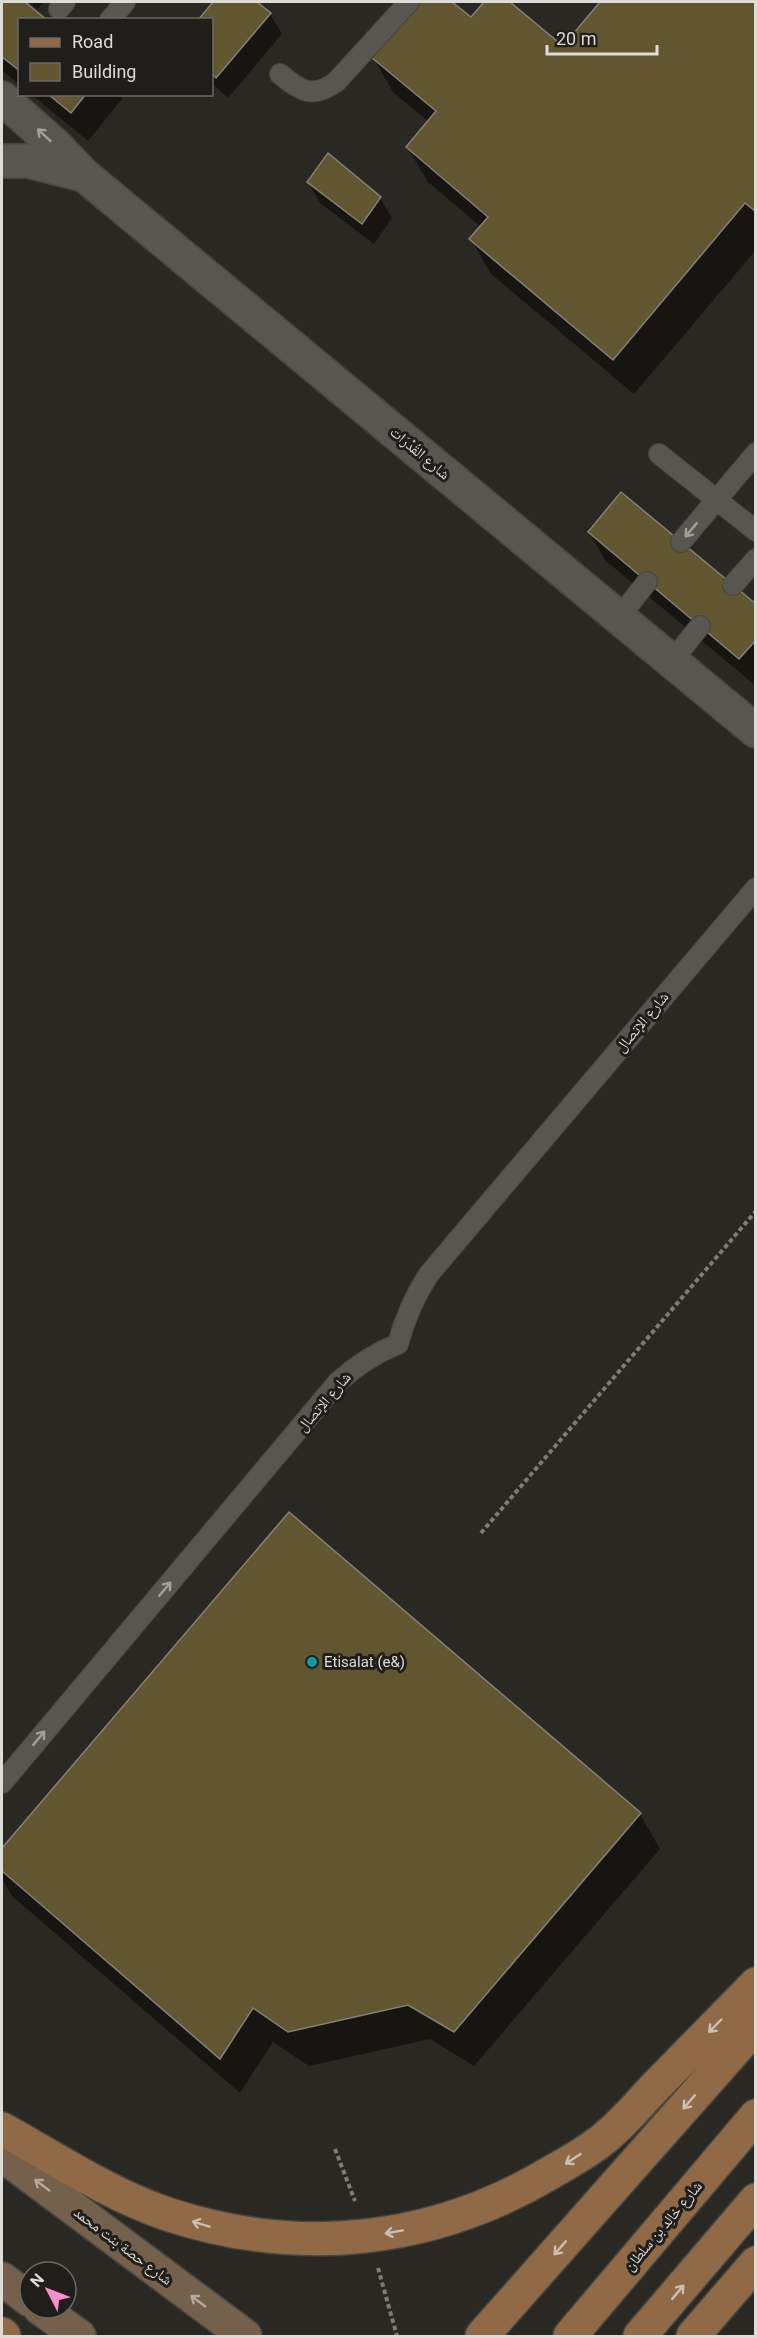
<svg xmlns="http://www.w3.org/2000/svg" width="757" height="2338" font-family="Roboto,'Noto Naskh Arabic',sans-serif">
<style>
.shadow{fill:#0007}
.building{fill:#61562f;stroke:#83817b;stroke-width:1.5}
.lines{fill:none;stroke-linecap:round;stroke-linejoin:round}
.service-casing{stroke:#474641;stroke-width:22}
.minor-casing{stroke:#474641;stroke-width:36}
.secondary-casing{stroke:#474641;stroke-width:36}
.primary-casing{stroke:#474641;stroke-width:36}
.path{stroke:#7e7c78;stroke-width:4;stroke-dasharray:4.5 3;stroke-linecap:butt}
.service{stroke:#585651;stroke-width:20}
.minor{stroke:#585651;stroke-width:33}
.secondary{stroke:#74604b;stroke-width:33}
.primary{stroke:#906a46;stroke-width:33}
.oneway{stroke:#a1a09c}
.oneway2{stroke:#cac0b4}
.oneway3{stroke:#b3aaa0}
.culture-dot{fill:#0f9aa8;stroke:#201e1a;stroke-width:2}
.labels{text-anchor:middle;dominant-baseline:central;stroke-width:6;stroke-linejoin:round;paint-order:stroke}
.street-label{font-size:15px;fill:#dddcd9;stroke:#201e1a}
.poi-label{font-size:15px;fill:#dddcd9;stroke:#201e1a;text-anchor:start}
</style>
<rect width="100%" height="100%" fill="#2a2823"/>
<path class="shadow" d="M2 2H22L44 20H20V85L2 70Z
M29 2H44L37 9Z
M215 2H255L270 14 282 34 228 98 212 84V20H200Z
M420 2H450L471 19 486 2H507L563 48 602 2H756V250L634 394 491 274 471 239 481 227 428 182 407 147 429 122 393 92 373 57Z
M31 94H120L122 99 88 141Z
M308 182 380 198 392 218 374 244 320 203Z
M589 533 756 606V686L606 561Z
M289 1514 640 1814 660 1849 474 2066 430 2039 309 2066 273 2042 240 2093 12 1896 2 1879V1850Z"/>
<path class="building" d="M2 2H25L47 20H20V71L2 57Z
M213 2H257L271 13 216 78 212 74V20H198Z
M418 2H452L471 17 484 2H510L563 46 600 2H756V212L745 203 613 360 469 239 488 217 406 147 436 111 371 57Z
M48 94H86L71 113Z
M328 153 381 197 362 224 307 182Z
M621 492 756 604V640L739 659 588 532Z
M289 1512 641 1813 454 2032 408 2005 288 2032 253 2008 220 2059 2 1871V1848Z"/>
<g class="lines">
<defs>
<path id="service" d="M59 9 65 2
M110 20 125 2
M280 74C300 91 313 99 336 82L409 2
M659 454 756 531
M681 542 756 453
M733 585 756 559
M619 617 647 582
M672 661 700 626
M2 1783 338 1382C357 1365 375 1353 398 1344 405 1317 414 1297 429 1274L756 888"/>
<path id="minor" d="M2 98 55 145 84 175 756 731
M2 161H28L84 175"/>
<path id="secondary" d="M2 2155 245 2336
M2 2279 30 2300
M40 2308 79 2336"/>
<path id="primary" d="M2 2129C55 2158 108 2194 167 2214 297 2257 431 2244 550 2173 569 2162 590 2151 607 2136 624 2122 639 2104 654 2088 688 2053 722 2019 756 1984
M2 2334 4 2336
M482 2336 756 2026
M570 2336 756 2116
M640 2336 756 2200
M693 2336 756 2263"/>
</defs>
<use href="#service" class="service-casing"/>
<use href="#minor" class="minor-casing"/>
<use href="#secondary" class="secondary-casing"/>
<use href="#primary" class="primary-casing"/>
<path class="path" d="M481 1533 756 1211
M335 2149 355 2201
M378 2268 397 2336"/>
<use href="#service" class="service"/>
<use href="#minor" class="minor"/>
<use href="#secondary" class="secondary"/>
<use href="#primary" class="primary"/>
</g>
<defs><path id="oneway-shaft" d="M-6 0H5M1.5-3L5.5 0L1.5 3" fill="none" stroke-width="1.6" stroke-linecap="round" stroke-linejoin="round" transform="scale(1.5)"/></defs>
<g class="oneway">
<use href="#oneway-shaft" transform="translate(44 135) rotate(-137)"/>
<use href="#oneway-shaft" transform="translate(691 530) rotate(130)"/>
<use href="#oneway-shaft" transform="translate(165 1589) rotate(-50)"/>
<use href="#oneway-shaft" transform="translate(39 1738) rotate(-50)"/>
</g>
<g class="oneway2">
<use href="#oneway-shaft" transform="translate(715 2026) rotate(134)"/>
<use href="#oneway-shaft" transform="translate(689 2102) rotate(131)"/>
<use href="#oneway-shaft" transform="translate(573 2159) rotate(147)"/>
<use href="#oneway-shaft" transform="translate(201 2224) rotate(-163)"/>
<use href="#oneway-shaft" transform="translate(394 2232) rotate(170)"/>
<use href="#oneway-shaft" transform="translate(560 2248) rotate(131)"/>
<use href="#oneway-shaft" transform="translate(678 2292) rotate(-50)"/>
</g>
<g class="oneway3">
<use href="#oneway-shaft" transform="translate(42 2185) rotate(-143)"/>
<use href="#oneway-shaft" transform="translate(198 2301) rotate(-143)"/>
</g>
<circle class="culture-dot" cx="312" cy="1662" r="6"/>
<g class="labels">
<g class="street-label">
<text transform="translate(420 453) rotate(40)">شارع القُدْرَات</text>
<text transform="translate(642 1022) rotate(-50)">شارع الإتصال</text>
<text transform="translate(324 1402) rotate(-49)">شارع الإتصال</text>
<text transform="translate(663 2226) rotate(-50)">شارع خالِد بن سلطان</text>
<text transform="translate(123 2246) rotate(37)">شارع حصة بنت محمد</text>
</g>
<g class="poi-label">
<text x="324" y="1662">Etisalat (e&amp;)</text>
</g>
</g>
<rect width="757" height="2338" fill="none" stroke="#dddcd9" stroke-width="6"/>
<rect x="18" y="18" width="195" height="78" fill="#201e1a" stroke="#6c6a66" stroke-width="1.5"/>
<rect x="30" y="38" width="30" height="9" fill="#906a46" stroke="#6c6a66" stroke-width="1.5"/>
<text x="72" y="48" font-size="18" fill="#dddcd9">Road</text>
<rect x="30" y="63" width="30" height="18" fill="#61562f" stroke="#6c6a66" stroke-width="1.5"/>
<text x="72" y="78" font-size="18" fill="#dddcd9">Building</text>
<g transform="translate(48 2290) rotate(312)"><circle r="28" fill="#201e1a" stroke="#6c6a66" stroke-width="1.5"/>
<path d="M0-4.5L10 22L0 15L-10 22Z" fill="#f98fca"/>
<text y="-9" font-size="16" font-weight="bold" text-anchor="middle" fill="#dddcd9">N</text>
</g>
<path d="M547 45v9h110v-9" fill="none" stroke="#dddcd9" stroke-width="3"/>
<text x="556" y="45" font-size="18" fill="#dddcd9" stroke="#201e1a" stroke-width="4.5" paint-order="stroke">20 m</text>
</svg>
